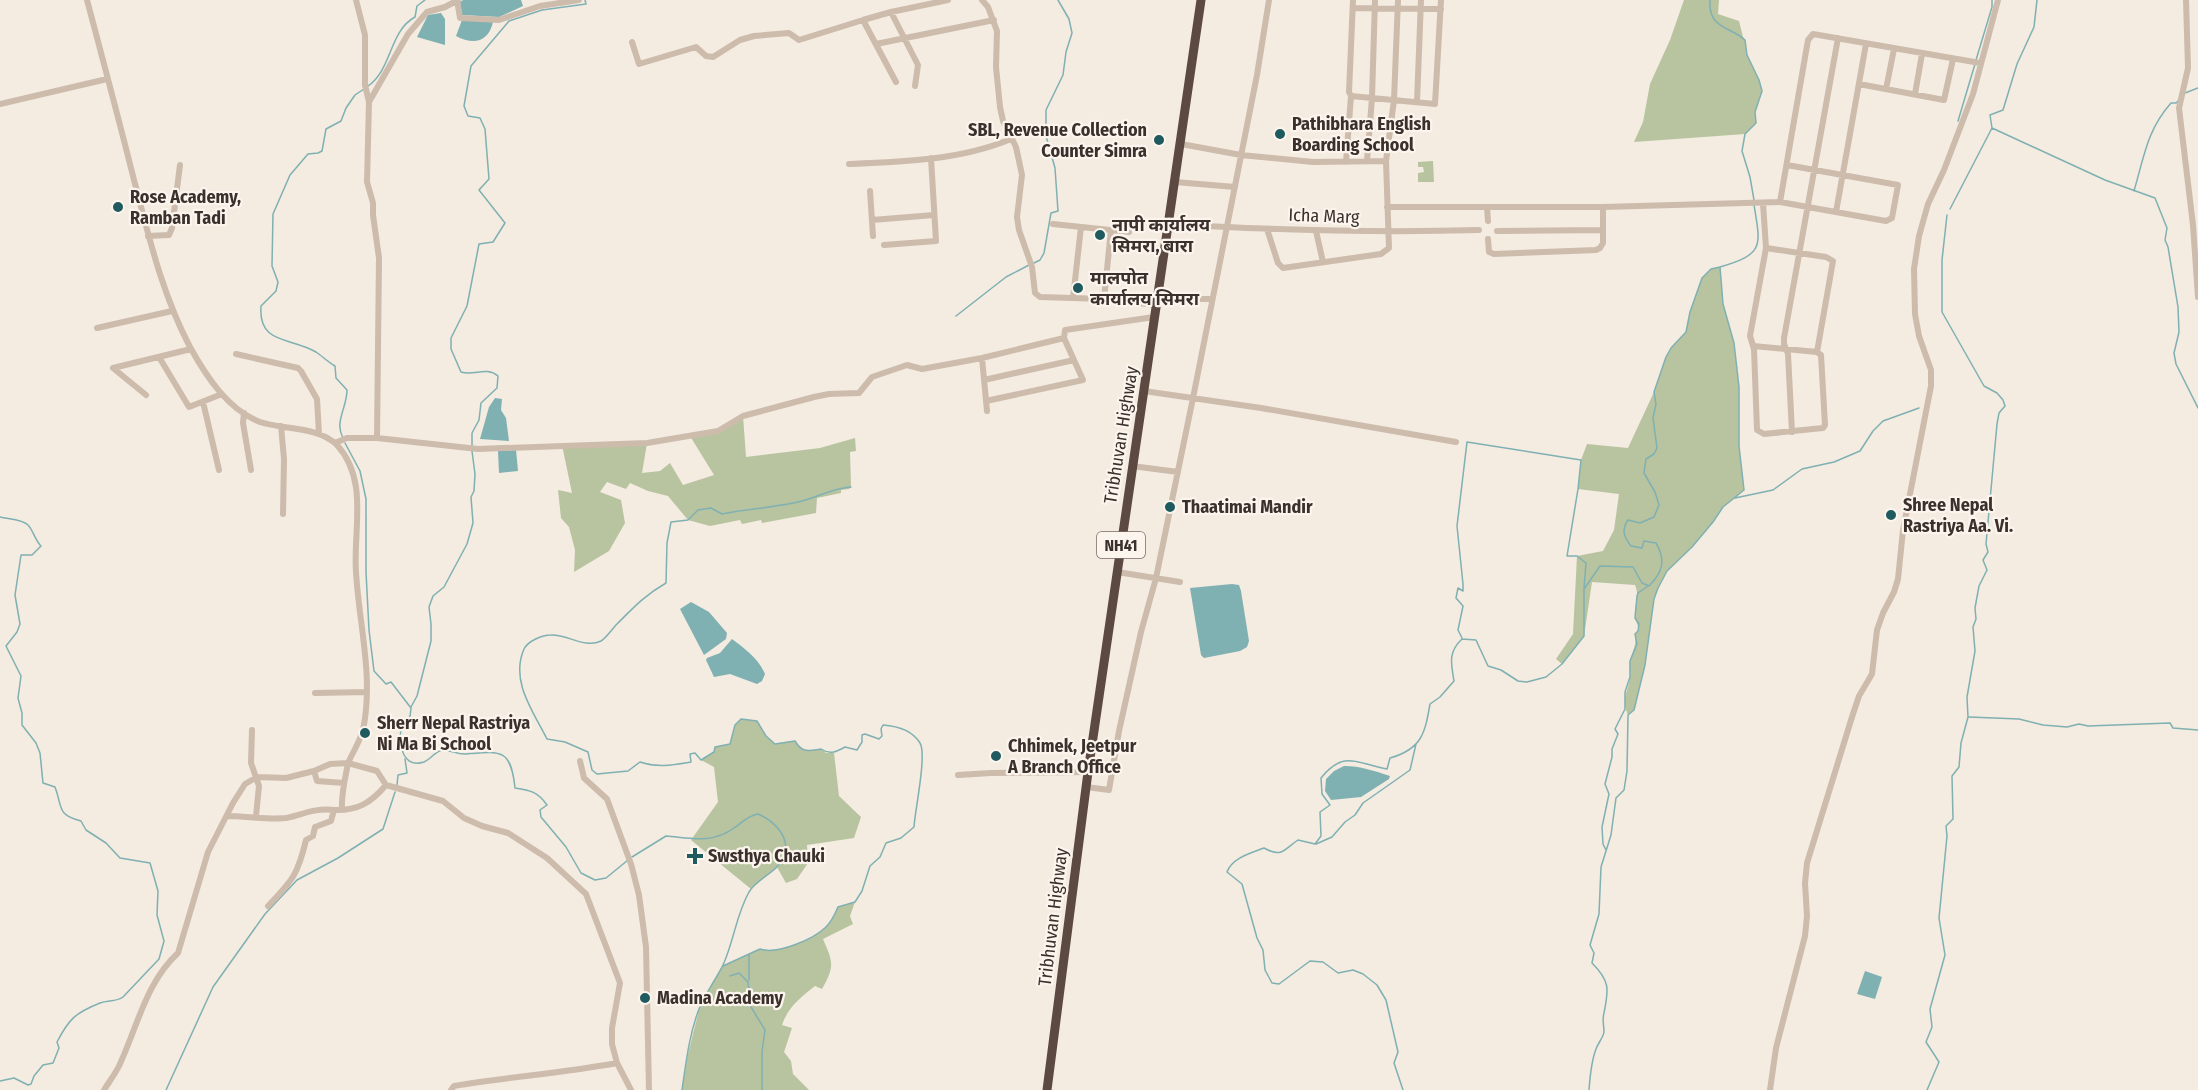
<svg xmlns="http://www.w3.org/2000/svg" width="2198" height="1090" font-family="'Fira Sans Condensed','Noto Sans Devanagari',sans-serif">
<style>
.green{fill:#b8c4a0}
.water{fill:#7fb0b2}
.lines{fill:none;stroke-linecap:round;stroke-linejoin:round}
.stream{stroke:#7fb0b2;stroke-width:1.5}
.minor{stroke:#cdbbac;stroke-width:6}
.highway{stroke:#5c4a42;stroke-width:9}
.poi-dot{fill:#1f5a5e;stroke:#fbf5ee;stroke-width:2}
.labels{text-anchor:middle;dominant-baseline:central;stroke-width:4.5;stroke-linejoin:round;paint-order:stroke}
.shield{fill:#fbf5ee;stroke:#756b66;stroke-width:1.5}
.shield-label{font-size:16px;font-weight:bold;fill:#3b302b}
.poi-label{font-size:18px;font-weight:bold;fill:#3b302b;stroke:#fbf5ee;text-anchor:start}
.street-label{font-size:18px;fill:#3b302b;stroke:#fbf5ee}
</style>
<rect width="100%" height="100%" fill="#f4ebe1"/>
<path class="green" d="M1684 0H1719L1718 14 1739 21 1743 37 1745 40 1747 55 1759 80 1762 91 1755 112 1756 123 1745 134 1634 142 1643 122 1650 84 1670 40Z
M1433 161 1434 182H1418V173L1424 172 1423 167H1418V162Z
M1720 267 1723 304 1734 343 1739 387V446L1744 490 1723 507 1713 522 1692 547 1667 571 1658 588 1654 599 1645 665 1634 710 1628 715C1620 698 1629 691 1630 677 1631 672 1629 666 1630 662 1632 651 1637 646 1635 634L1638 631C1639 624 1635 622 1635 616 1634 604 1640 596 1635 585L1592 582 1584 636 1562 664 1556 659 1573 634 1577 556 1603 551 1614 530 1619 494 1578 489 1581 460 1587 444 1628 448 1654 392 1666 357 1671 348 1686 332 1690 312 1702 278 1711 269Z
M743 416 746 457 820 448 855 438 856 451 850 452 851 487 849 489 841 490V493L817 498 816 513 762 523 761 520 742 524 740 520 710 526 688 520 668 496 648 491 630 483 626 489 607 482 600 492 621 500 625 523 609 551 574 572 575 550 569 527 561 518 558 490 572 493 562 445 647 443 642 473 660 471 670 463 683 485 714 475 690 436 718 431Z
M741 719 757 721 766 736 775 744 795 741C802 753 808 751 821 749L826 753H834L839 796 861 817 854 838 807 845 808 863 797 879 786 883 777 867 751 889 691 840 718 802 714 767 701 760 714 752 715 747 730 744 735 725Z
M855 902 850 916 853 924 823 939C833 962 835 966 822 989L815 986C801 997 788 1007 782 1025L792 1028 784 1052 791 1061 793 1074 809 1090H682L688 1054 699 1010 712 983 722 966 760 949C777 955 814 939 826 927 832 921 835 914 838 907Z"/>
<path class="water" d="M463 0H521L523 6 499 17 462 15 460 2Z
M441 13 445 19V45L417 37 428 15Z
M462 20 493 22C488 43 473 45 456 36Z
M495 398 502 399 501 410 506 418 509 441 480 439 489 407Z
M516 450 518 471 499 473 498 451Z
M1232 584 1239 585 1241 591 1249 641 1247 647 1240 651 1204 658 1201 655 1190 588Z
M691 602 709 612 727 633 726 639 704 655 680 609Z
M732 639C745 649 758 658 765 674L762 681 757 684 730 674 714 677 706 660 707 658 720 653Z
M1344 766C1360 766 1375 771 1390 776L1389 779 1361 797 1331 800 1325 791 1326 779 1334 771Z
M1865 971 1882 977 1875 999 1857 994Z"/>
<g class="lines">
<path class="stream" d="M1710 0C1708 29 1730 26 1745 40L1747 55 1759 80 1762 91 1755 112 1756 123 1745 134 1742 151 1750 177 1754 200
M1976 60 1992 7V0
M368 86C392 70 389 31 415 17L417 6 425 0
M2185 93 2198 88
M1958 121 1975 64
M1992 128 2105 180 2155 198 2167 228 2165 240 2168 247 2178 307 2179 332 2174 353 2176 364 2198 408
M2134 191C2144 157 2147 130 2171 103H2176L2178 101
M1950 209 1992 128 1990 115 2003 110 2017 64 2034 27 2037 0
M1034 263 1040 260 1044 253 1051 213 1058 211 1055 168 1046 136V110L1063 75 1066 52 1072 33 1069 19 1058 0
M956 316 1006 277 1029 265
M343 438C334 422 347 408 347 390L336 378 335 366C328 362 322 356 316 352 291 337 258 345 261 306L276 291 278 282 272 266 273 214 290 175 308 154 318 153 322 151 326 129 341 121 346 108 355 95 364 89
M345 443 360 471 366 499V572L369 630 374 671 386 684 391 682 411 708 410 717 403 719C398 734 398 770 424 762 431 759 435 751 443 750 451 750 458 755 466 754 500 751 511 748 515 788 530 790 538 792 547 805L540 810 541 817 566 847 581 873 595 880 606 878 628 860
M472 446V433L479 420 481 403 497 388 498 376C486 366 475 376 461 372L451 349V338L467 306 479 244 493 242 505 223 479 190 489 179 485 129 480 118 468 116 464 106 471 66 509 21 542 10 586 4 585 0
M1735 498 1773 490 1802 469 1834 462 1860 451 1873 431 1883 421 1919 408
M0 517C8 519 23 519 28 525 33 530 35 540 41 546L32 555H21L15 595 20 624 17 632 6 646 21 676 18 698 22 713V725L36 743 40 753 43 783 55 787C63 808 56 814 81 821L86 830 106 843 120 858 150 863 158 891 157 915 164 941 159 959 123 997C116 1002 108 1000 100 1003 75 1013 69 1019 57 1042L59 1048 53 1063 43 1065 34 1076 31 1084 28 1085 14 1078 0 1081
M1462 638 1458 630 1463 606 1456 598 1458 588 1463 591V584L1457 526 1467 442 1581 460 1578 489 1567 556H1577L1586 563 1584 588
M411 707 417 696 431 641V624L429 607 433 596 444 587 467 544 473 523 471 497 474 491 475 474 472 451
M1969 717 2019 719 2043 725 2067 727 2079 724 2088 726 2170 723 2173 728 2198 730
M397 785 398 775 407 773 405 759
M1316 844 1332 837 1345 822 1355 815 1363 803 1410 770 1416 744
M1606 850 1603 844 1602 827 1609 794 1605 784 1612 757V749L1618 734 1615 729 1625 709V692L1630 677V661L1637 644 1635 634 1638 631 1639 624 1635 618 1637 596 1638 593 1648 586
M632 857 666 836C691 838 712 844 734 828 743 822 747 816 758 814 774 821 791 837 784 856 778 873 758 877 749 892 736 915 734 941 723 965 716 980 705 993 699 1009 689 1035 686 1063 682 1090
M723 966 760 949C777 955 814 939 826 927 832 921 835 914 838 907L855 902 862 891 870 866 880 857 886 843 901 838 914 827C915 810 927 755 920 743 912 730 897 726 883 725L881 729 882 736 879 739 865 734 862 735V742L857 750 845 747C836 752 830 755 821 749 808 751 802 753 795 741L775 744 766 736 757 721 741 719 735 725 730 744 715 747 714 752 701 760 695 753 690 754 691 762C673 765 658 768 640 762L628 771 597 774 592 770 588 752 565 742 547 739C533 711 510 681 524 649 528 641 542 635 551 635 567 634 585 649 601 641 606 638 612 629 617 624 633 608 645 595 666 583L667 543 671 522 688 520 698 510 711 508 722 514C746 509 769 508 793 503 813 500 831 488 851 487
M730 976 739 973 748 982 751 1007 765 1030 762 1052V1090
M749 980V955
M166 1090 213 987 265 914 297 880 338 858 383 829 395 792
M1403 1090 1394 1063 1398 1052 1386 1000 1377 985 1363 974 1353 970 1338 973 1323 962 1310 961 1279 984 1272 983 1265 970 1263 950 1257 938 1242 884 1227 872C1232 858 1251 853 1264 848 1282 858 1283 850 1298 840L1315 844 1321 836 1320 812 1330 805 1322 794 1321 778C1344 749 1358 764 1387 769L1390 758C1422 749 1425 733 1430 704L1440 697 1454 681C1451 663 1448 652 1462 639L1476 640 1488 666 1501 670 1518 681 1527 682 1546 677 1562 664 1584 636V589L1600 566 1633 567 1642 583 1649 586C1663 572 1666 560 1656 543L1644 541 1642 548 1631 546C1624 537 1621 530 1628 520L1640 523 1654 517 1659 505 1655 492 1644 473 1646 459 1654 454 1657 448 1653 418 1656 404 1654 392 1666 357 1671 348 1686 332 1690 312 1702 278 1711 269 1720 267
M1589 1090C1590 1076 1591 1062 1596 1049 1598 1043 1603 1038 1604 1032 1604 1026 1602 1019 1604 1013 1609 989 1610 981 1592 963L1594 953 1590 945 1599 914 1601 867 1611 835 1616 798 1624 790 1627 771 1628 715 1634 710 1645 665 1654 599 1658 588 1667 571 1692 547 1713 522 1723 507 1744 490 1739 446V387L1734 343 1723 304 1720 267C1764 254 1761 247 1754 205
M1927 1090 1939 1062 1926 1042 1932 1027 1930 1009 1945 955 1939 918 1947 836 1946 826 1953 819 1952 776 1959 767 1961 743 1968 717 1967 697 1975 651 1973 627 1976 619 1975 608 1979 586 1987 570 1983 560 1988 552 1986 544 1997 424 1999 413 2005 406 2003 400 1997 393 1984 386 1942 312V260L1947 215"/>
<path class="minor" d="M87 0C103 60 119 120 134 180 149 237 162 294 190 347 206 376 228 410 260 422 284 430 318 426 337 445 369 480 353 530 356 572 359 625 374 677 363 730 360 741 353 752 348 763L377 771 386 785 443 801 464 818 482 826 508 833 547 858 586 894 620 983 612 1028V1044L617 1063 631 1090
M356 0 365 35V85L369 102 367 182 373 203V215L379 258 377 438
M457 0 460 18 499 20 540 6 579 0
M982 0 988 7 997 31 996 67 1000 107 1003 121 1016 147 1022 175 1017 217 1019 230 1032 267 1035 293 1040 297 1104 299 1156 305
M2186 0 2188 68 2179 108 2193 225 2198 297
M1353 8 1441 9
M891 12 918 65 915 86
M632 42 639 64 696 47 706 56 713 57 740 40 754 36 789 33 799 40 863 20
M876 44 994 20
M896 82 863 20 891 12 948 0
M1859 84 1944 100 1953 59
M1886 89 1894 49
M1915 94 1922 54
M1351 96 1349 92 1353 0
M369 102 408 34 427 12 445 7 458 0
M1417 102 1421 0
M0 104 107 79
M1181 144 1241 155 1313 162 1386 161
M1367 161 1372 98 1375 0
M1346 162 1351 96 1435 104 1441 0
M849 164C903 162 961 160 1011 139
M1175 182 1235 187
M870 191 873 236
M1780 202 1808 40 1813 34 1980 63
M1387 207H1603L1780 202 1886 221 1892 218 1898 185 1787 165
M1487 207 1488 221
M1836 212 1866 44
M872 220 934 215
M1053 224 1129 232
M1169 224C1272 230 1375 233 1479 230
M1267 229 1278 263 1283 268 1381 254 1389 248 1386 161 1394 100 1398 0
M1316 231 1323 262
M1497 231 1603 230
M148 236 169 235 172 228 180 165
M1488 239 1489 252 1494 254 1596 250 1600 248 1603 243V207
M884 245 936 241 931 158
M1766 248 1826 257 1833 261 1817 352
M1073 298 1081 227
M1104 299 1111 230
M1157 299H1212
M97 328 172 311
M1753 346 1817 352 1821 355 1825 425 1823 428 1764 434 1757 430 1754 349 1750 336 1766 248 1763 203
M236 354 298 368 301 371 317 399 319 434
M159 357 189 407 222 394
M982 358 987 411
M984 380 1074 360
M1144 391 1261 408 1456 442
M146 395 113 368 191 349
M986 401 1083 380 1064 338
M203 402 219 470
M244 413 243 423 251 470
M281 426 284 459 283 514
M1792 432 1788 354 1784 344V338L1838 38
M335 443 347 438H377L478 449 647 443 718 431 743 416 814 397 829 394 859 393 872 377 907 365 922 369 982 358 1064 338 1065 330 1154 317
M1132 466 1178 472
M1117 572 1180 582
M315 693 367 692
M252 730 251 763 259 786 256 816
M580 761 584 778 607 799 631 864 639 895 646 947 649 1090
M958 775 991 773 1088 772
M1086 787 1109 790 1119 731 1141 632 1156 578 1193 398 1257 75 1269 0
M342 810C341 793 345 780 348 763L330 764 314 771 317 781 344 783
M228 816C244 816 271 820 286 818 305 814 313 808 334 810
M268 906C293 880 298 874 306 840L313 836 315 827 331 821 334 810C357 811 371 803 386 785
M104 1090C109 1082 115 1074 119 1066 137 1028 146 982 178 953L208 852 233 803 245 784 257 777 286 778 314 771
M451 1090 454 1086C508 1077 563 1073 617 1063
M1770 1090 1776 1048 1805 936 1807 916 1805 883 1807 863 1852 717 1859 696 1872 674 1877 630 1883 613 1894 592 1898 579 1903 530 1931 386V370L1919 336 1915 314 1914 269 1919 236 1928 204 1944 170 1973 94 1998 0"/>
<path class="highway" d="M1047 1090 1088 772 1201 0"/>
</g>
<g class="poi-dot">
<circle cx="1280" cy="134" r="6"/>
<circle cx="1159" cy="140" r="6"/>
<circle cx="118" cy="207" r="6"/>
<circle cx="1100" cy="235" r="6"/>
<circle cx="1078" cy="288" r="6"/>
<circle cx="1170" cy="507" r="6"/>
<circle cx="1891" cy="515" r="6"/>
<circle cx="365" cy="733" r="6"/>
<circle cx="996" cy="756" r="6"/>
<path d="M692 847h6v6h6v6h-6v6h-6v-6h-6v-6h6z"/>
<circle cx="645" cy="998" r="6"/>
</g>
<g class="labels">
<rect class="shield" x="1097" y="532" width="48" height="26" rx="4.5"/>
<g class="shield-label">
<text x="1121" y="545">NH41</text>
</g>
<g class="poi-label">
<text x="1292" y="124">Pathibhara English<tspan x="1292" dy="21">Boarding School</tspan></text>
<text x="1147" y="130" text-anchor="end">SBL, Revenue Collection<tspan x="1147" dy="21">Counter Simra</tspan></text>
<text x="130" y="197">Rose Academy,<tspan x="130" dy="21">Ramban Tadi</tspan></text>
<text x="1112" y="225">नापी कार्यालय<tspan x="1112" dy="21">सिमरा, बारा</tspan></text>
<text x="1090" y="278">मालपोत<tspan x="1090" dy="21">कार्यालय सिमरा</tspan></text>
<text x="1903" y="505">Shree Nepal<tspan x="1903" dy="21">Rastriya Aa. Vi.</tspan></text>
<text x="1182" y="507">Thaatimai Mandir</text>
<text x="377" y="723">Sherr Nepal Rastriya<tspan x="377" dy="21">Ni Ma Bi School</tspan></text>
<text x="1008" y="746">Chhimek, Jeetpur<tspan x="1008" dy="21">A Branch Office</tspan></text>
<text x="708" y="856">Swsthya Chauki</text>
<text x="657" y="998">Madina Academy</text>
</g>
<g class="street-label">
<text transform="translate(1324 216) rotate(2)">Icha Marg</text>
<text transform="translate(1121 435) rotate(-81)">Tribhuvan Highway</text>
<text transform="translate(1053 917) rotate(-83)">Tribhuvan Highway</text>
</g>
</g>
</svg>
